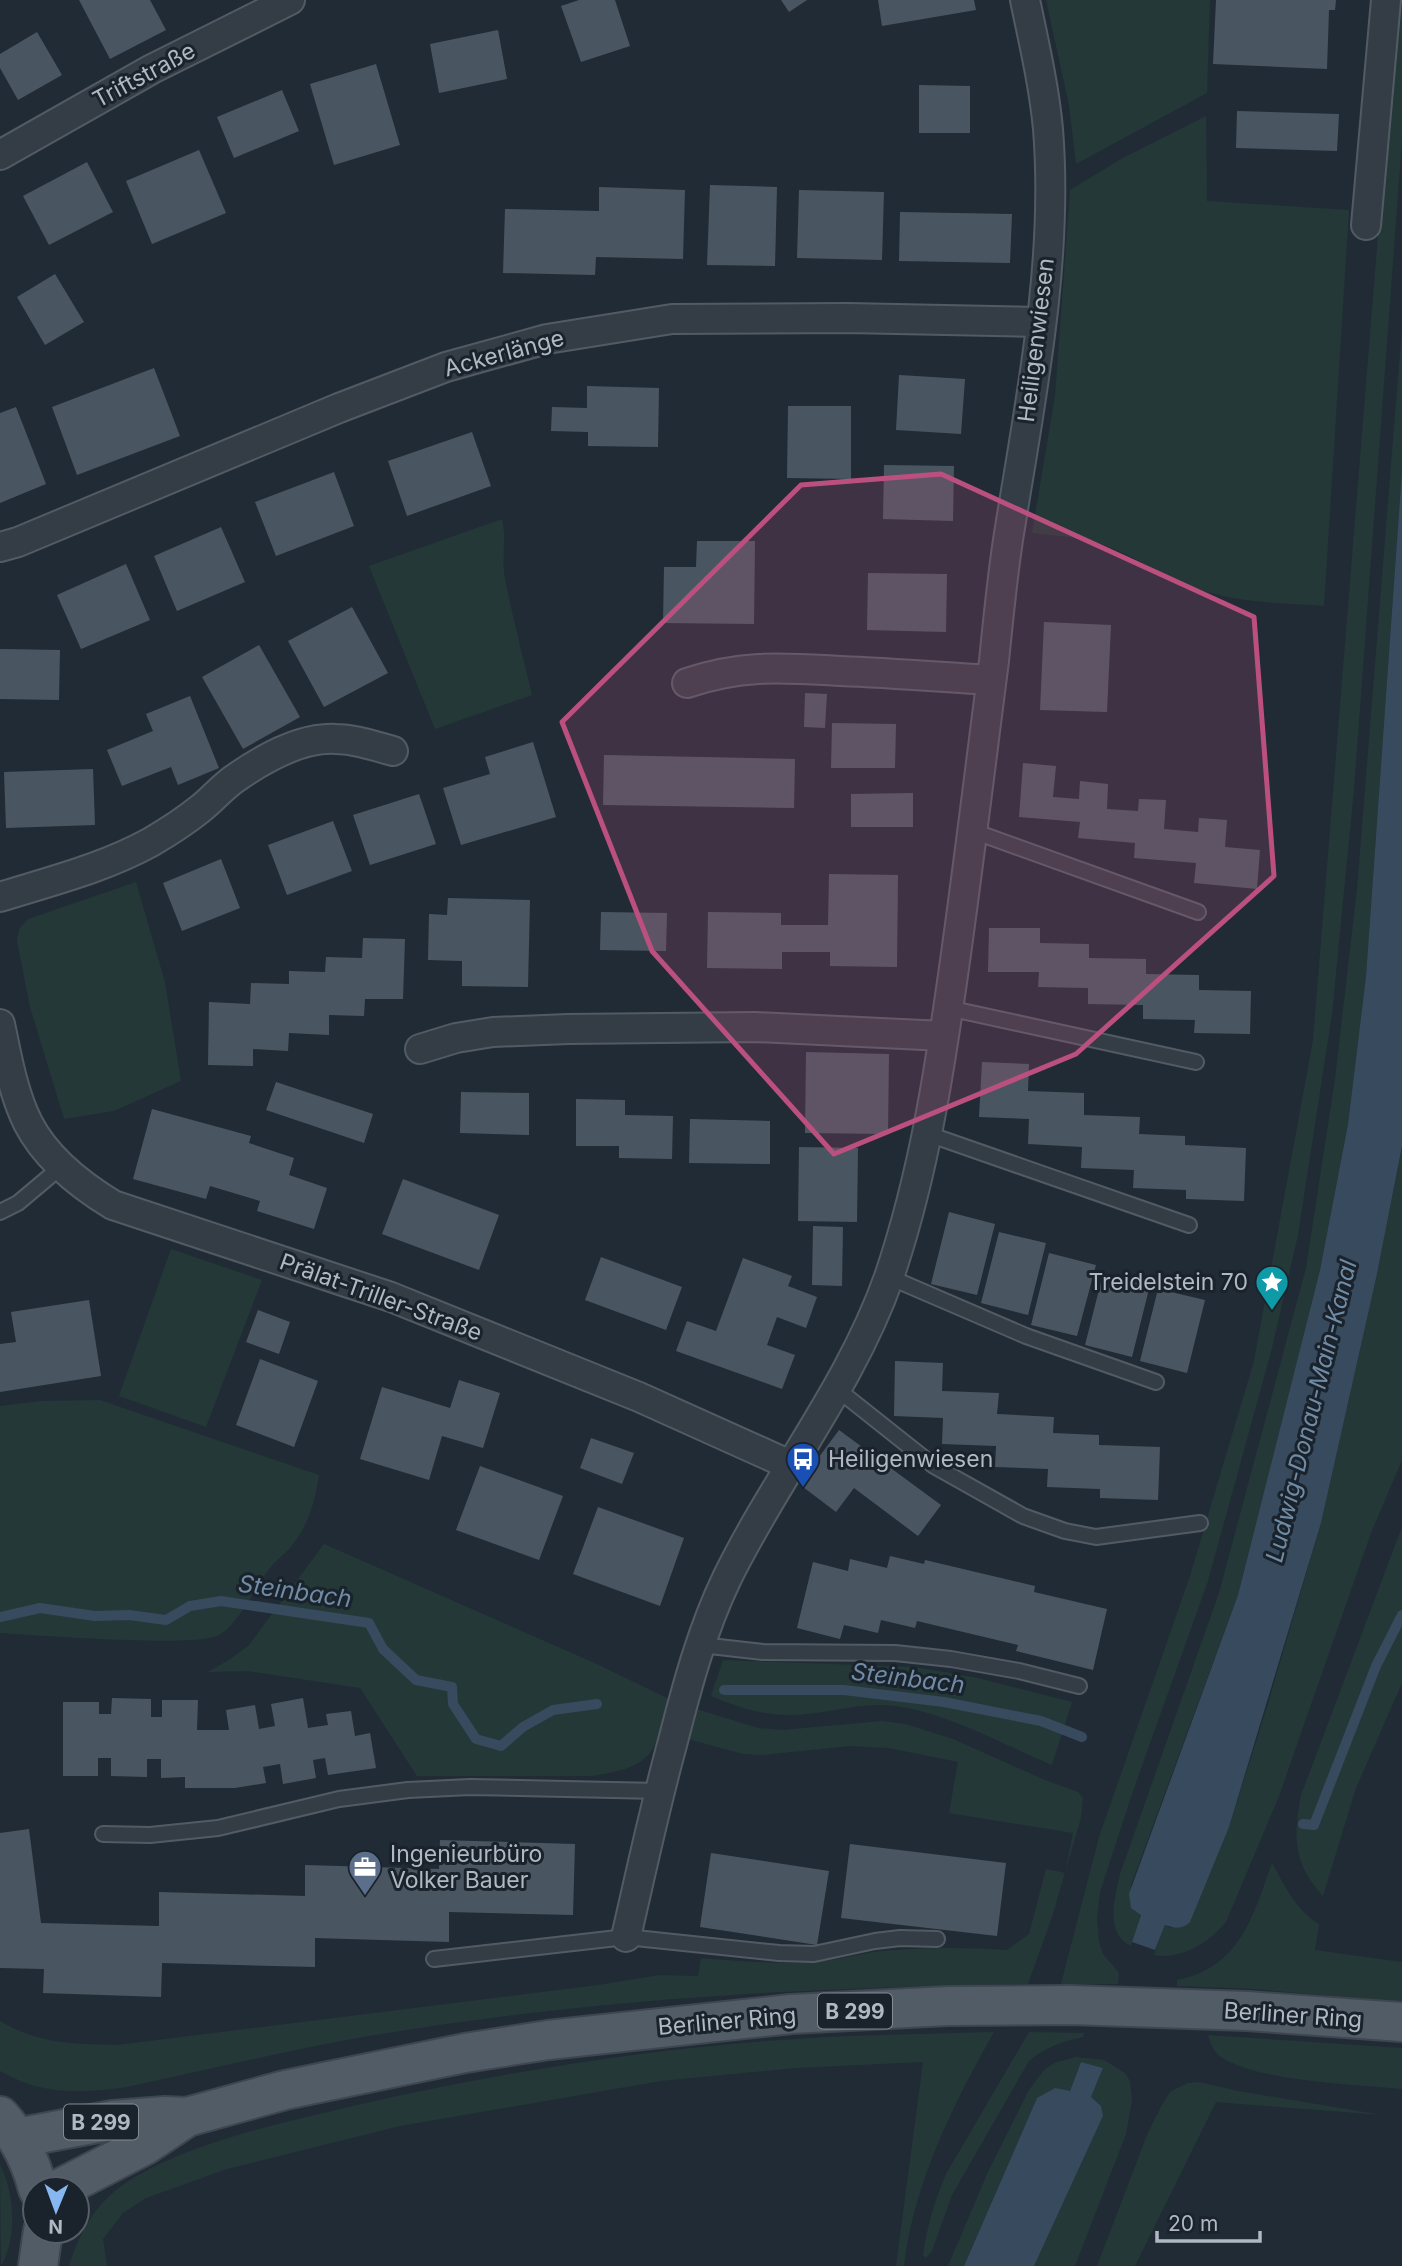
<svg xmlns="http://www.w3.org/2000/svg" width="1402" height="2266" font-family="Inter,sans-serif">
<style>
.green{fill:#243838}
.water{fill:#374a5e}
.lines{fill:none;stroke-linecap:round;stroke-linejoin:round}
.stream{stroke:#374a5e;stroke-width:10}
.building{fill:#495661}
.service-casing{stroke:#525b64;stroke-width:18}
.minor-casing{stroke:#525b64;stroke-width:32}
.primary-casing{stroke:#3e4650;stroke-width:42}
.service{stroke:#343d46;stroke-width:14}
.minor{stroke:#343d46;stroke-width:28}
.primary{stroke:#525c66;stroke-width:38}
.marked{fill:#bb507f;fill-opacity:0.2;stroke:#bb507f;stroke-width:5;stroke-linejoin:round}
.labels{text-anchor:middle;dominant-baseline:central;stroke-width:6;stroke-linejoin:round;paint-order:stroke}
.shield{fill:#1a222b;stroke:#828b95;stroke-width:2}
.shield-label{font-size:21px;font-weight:bold;fill:#afb8c3}
.street-label{font-size:23px;fill:#afb8c3;stroke:#1a222b}
.poi-label{font-size:23px;fill:#afb8c3;stroke:#1a222b;text-anchor:start}
.water-label{font-size:24px;font-style:italic;fill:#708ba5;stroke:#1a222b}
</style>
<rect width="100%" height="100%" fill="#212b36"/>
<path class="green" d="M1046 0H1210L1207 93 1076 164 1069 105Z
M1397 0H1402V140L1354 789 1332 1014 1298 1235 1272 1348 1208 1581 1133 1791 1100 1892 1097 1918 1099 1942 1103 1954 1119 1973 1118 1984H1061L1099 1837 1190 1576 1254 1361 1313 1040Z
M1206 116 1207 201 1349 210 1324 606C1282 603 1235 603 1195 588 1160 575 1128 551 1091 541 1073 536 1051 536 1032 533L1055 396 1070 190 1121 159Z
M1402 328V470L1366 976 1348 1124 1320 1270 1238 1595 1131 1885 1141 1914 1131 1946C1104 1933 1115 1898 1120 1874L1219 1593 1306 1268 1335 1079 1357 889Z
M502 519C507 539 501 558 505 578 512 617 523 656 532 695L435 729 369 566Z
M136 882 165 982 181 1081 114 1111 64 1119 30 1007 17 941 19 929 28 919Z
M1402 1146V1460L1371 1533 1279 1796 1226 1922C1209 1943 1181 1960 1154 1955L1165 1925 1171 1928 1229 1827 1267 1707 1321 1523 1377 1274Z
M171 1249 262 1280 206 1427 119 1396Z
M100 1400 319 1475C315 1503 308 1526 290 1548 284 1555 276 1560 271 1567 255 1586 240 1623 219 1635 197 1648 36 1635 0 1633V1406L41 1401Z
M1402 1527V1683L1356 1788 1323 1896C1293 1864 1293 1836 1301 1795Z
M324 1544 599 1665 673 1701C651 1756 655 1766 592 1776H417L360 1688 248 1671 208 1672 232 1658 249 1645Z
M723 1660 915 1667 978 1678 1072 1702 1052 1765C1002 1744 950 1714 896 1706 860 1701 825 1715 789 1715 761 1715 737 1707 711 1696Z
M696 1709 758 1728 782 1730 882 1721 905 1724 953 1739 1045 1780 1078 1792 1083 1798 1081 1818 1052 1917 1028 1984C810 1987 590 1999 375 2035 290 2049 205 2071 121 2088 75 2093 42 2095 0 2071V2021C39 2044 73 2044 117 2045L598 1985 660 1975 698 1976 701 1958C741 1961 780 1965 820 1961 837 1960 855 1955 873 1952 918 1947 962 1947 1007 1950L1029 1934 1046 1869 1065 1873 1073 1833 949 1813 958 1762 888 1748 850 1746 762 1755 743 1754 688 1739Z
M1272 1863C1285 1886 1295 1909 1319 1924L1315 1950 1402 1962V2002L1254 1989 1177 1986V1980C1240 1968 1253 1916 1272 1863Z
M994 2032C953 2105 914 2182 904 2266H896L923 2062 796 2068 661 2081 400 2126 227 2169 146 2198 123 2213 103 2239 107 2266H69C78 2237 92 2210 115 2191 164 2151 266 2126 328 2112 469 2078 622 2052 767 2041 843 2035 919 2034 994 2032Z
M1029 2032 1084 2033 1083 2037C1063 2041 1044 2048 1029 2061L952 2195 932 2251 926 2258 923 2255C927 2226 935 2200 946 2174Z
M1208 2035 1402 2048V2089C1355 2084 1266 2082 1226 2060 1215 2055 1211 2046 1208 2035Z
M1076 2057 1104 2060 1125 2073 1130 2081 1132 2100 1126 2134 1075 2266H1034L1103 2116 1101 2106 1091 2097 1103 2068 1081 2062 1070 2091 1037 2098 964 2266H948L988 2172 1029 2090 1044 2070 1054 2063Z
M1199 2082 1238 2091 1382 2115 1216 2102 1135 2266H1097L1147 2135 1163 2103 1171 2091 1188 2083Z
M0 2165C15 2193 17 2238 1 2266Z"/>
<path class="water" d="M1402 470V1146L1377 1274 1321 1523 1229 1827 1190 1922C1182 1930 1174 1928 1165 1925L1155 1950 1132 1942 1141 1915 1131 1908 1129 1894 1238 1595 1320 1270 1348 1124 1366 976Z
M1081 2062 1103 2068 1091 2097 1101 2106 1103 2116 1034 2266H964L1037 2098 1055 2088 1070 2091Z"/>
<g class="lines">
<path class="stream" d="M0 1617 40 1608 95 1616 129 1615 166 1620 190 1606 221 1601 369 1623 383 1649 416 1680 452 1687 453 1704 476 1739 501 1746 523 1727 553 1710 597 1704
M724 1690H844L944 1702 1041 1721 1082 1737
M1303 1824 1314 1825 1376 1666 1402 1615"/>
</g>
<path class="building" d="M79 0H150L166 30 110 59Z
M579 0H615L630 46 581 62 561 6Z
M781 0H807L789 12Z
M878 0H974L976 10 882 26Z
M1216 0H1336L1335 10H1329L1327 69 1213 64Z
M498 30 507 79 439 93 430 44Z
M37 32 62 75 18 100 0 68V54Z
M376 64 400 145 334 165 310 84Z
M919 85 970 86V133H919Z
M282 90 299 131 234 158 217 117Z
M1237 111 1339 114 1337 151 1236 148Z
M199 150 226 213 152 244 126 181Z
M87 162 113 212 49 245 23 196Z
M710 185 777 187 775 266 707 265Z
M599 187 685 190 683 259 596 257 595 275 503 273 505 209 599 211Z
M799 190 884 192 882 260 797 258Z
M900 212 1012 214 1010 263 899 261Z
M55 274 84 322 45 345 17 297Z
M154 368 180 436 77 475 52 407Z
M899 375 965 379 961 434 896 430Z
M587 386 659 388 658 447 588 446V432L551 431 552 407 587 408Z
M788 406H851V479L787 478Z
M16 407 46 484 0 503V413Z
M472 432 491 486 407 516 388 461Z
M884 465 954 466 953 521 883 519Z
M334 472 354 526 276 556 255 502Z
M221 527 245 582 177 611 154 556Z
M697 541H755L754 624 663 623 664 567H696Z
M126 564 150 620 81 649 57 595Z
M868 573 947 574 946 632 867 630Z
M352 607 388 673 324 707 288 641Z
M1044 622 1111 625 1107 712 1040 710Z
M259 645 300 717 243 749 202 677Z
M0 649 60 650 59 700 0 699Z
M805 693 827 694 825 728 804 727Z
M190 696 219 768 178 785 171 767 122 786 107 750 153 731 146 714Z
M832 723 896 724 895 768H831Z
M533 742 556 817 461 845 443 788 490 774 485 757Z
M604 755 795 759 794 808 603 805Z
M1023 763 1056 766 1053 797 1079 799 1080 781 1108 784 1107 809 1138 811 1139 799 1166 800 1164 829 1198 832 1199 818 1227 820 1225 847 1260 850 1257 889 1194 883 1196 863 1134 858 1135 843 1078 838 1080 822 1019 817Z
M93 769 95 825 6 828 4 772Z
M913 793V827H851V794Z
M419 794 436 844 370 865 353 815Z
M333 821 352 871 287 895 268 845Z
M221 859 240 908 182 931 163 883Z
M829 874 898 875 897 967 830 966V952H782V969L707 968 708 912 781 913V925H828Z
M448 898 530 900 528 987 462 986V961L428 960 429 914 447 915Z
M601 912 667 913 666 951 600 950Z
M989 928H1040V943L1089 944V958L1146 959V974L1199 975V990L1251 991 1250 1034 1194 1033 1195 1020 1143 1019V1005L1088 1004V988L1038 987 1039 972H988Z
M363 938 405 939 403 999H365L364 1016 329 1015V1035L289 1033 288 1051 253 1049V1066L208 1065 209 1002 250 1004 251 983 289 984V971L325 972 326 957 362 958Z
M806 1052 889 1054 888 1134 805 1133Z
M982 1062 1029 1064 1028 1091 1084 1093V1115L1140 1117 1139 1134 1185 1136V1145L1246 1148 1244 1201 1186 1199V1190L1133 1188 1134 1170 1081 1168 1082 1147 1028 1144 1029 1119 979 1117Z
M276 1082 373 1114 364 1143 266 1110Z
M461 1092 529 1093V1135L460 1133Z
M576 1099 625 1100V1115L673 1116 672 1159 619 1158V1146H576Z
M152 1109 251 1136 249 1143 294 1158 289 1175 327 1188 314 1229 257 1211 260 1201 210 1186 206 1199 133 1179Z
M690 1119 770 1121V1164L689 1163Z
M799 1147 858 1148 857 1222 798 1221Z
M403 1179 499 1215 479 1270 382 1234Z
M949 1212 995 1224 977 1295 931 1284Z
M813 1226 843 1227 842 1286 812 1285Z
M999 1232 1046 1243 1028 1315 981 1303Z
M1049 1253 1096 1265 1077 1336 1031 1325Z
M601 1257 682 1287 666 1330 585 1300Z
M743 1258 792 1276 788 1286 817 1297 806 1328 777 1317 767 1345 795 1355 782 1389 676 1351 687 1321 716 1331Z
M1103 1274 1150 1285 1132 1357 1085 1345Z
M1158 1289 1205 1300 1187 1373 1140 1361Z
M89 1300 101 1376 0 1392V1344L16 1342 11 1312Z
M258 1310 290 1322 279 1354 246 1342Z
M260 1359 318 1381 294 1447 236 1425Z
M895 1361 943 1363 942 1391 999 1393 997 1414 1054 1417 1053 1433 1099 1435V1445L1160 1447 1158 1500 1100 1498V1489L1047 1487 1048 1469 995 1467 996 1446 942 1444 943 1418 894 1416Z
M459 1380 500 1393 483 1448 442 1436 429 1480 360 1459 382 1387 450 1408Z
M839 1430 941 1505 918 1536 854 1488 836 1512 799 1484Z
M591 1438 634 1453 622 1484 580 1468Z
M480 1466 563 1496 539 1560 456 1530Z
M598 1507 684 1538 660 1606 573 1574Z
M890 1556 924 1564 925 1560 1035 1586 1034 1592 1107 1609 1093 1670 1016 1651 1018 1645 917 1621 915 1628 881 1620 878 1633 844 1625 840 1639 797 1628 813 1562 848 1571 850 1559 887 1568Z
M112 1698 151 1699V1717H162V1700H198L197 1730H229L226 1710 255 1705 259 1729 275 1726 271 1704 303 1698 308 1728 328 1725 326 1714 351 1711 355 1736 370 1733 376 1768 328 1775 325 1758 313 1760 316 1778 283 1784 280 1764 263 1767 266 1783 235 1788H185V1777L161 1778V1759H147V1777L111 1776V1758H98V1776H63V1702H99V1714H111Z
M29 1829 41 1923 159 1926V1892L305 1896V1865L439 1869 440 1840 575 1844 573 1915 449 1912V1942L315 1938V1967L162 1963 161 1997 43 1993 44 1969 0 1968V1833Z
M850 1844 1006 1863 997 1936 841 1918Z
M711 1853 829 1871 817 1945 700 1927Z"/>
<g class="lines">
<defs>
<path id="service" d="M973 831 1198 912
M948 1008 1196 1062
M928 1134 1189 1225
M0 1212 18 1203 62 1166
M889 1277 1026 1336 1156 1382
M837 1389 934 1466 1023 1516 1065 1531 1096 1537 1200 1523
M701 1645 763 1652 895 1653 951 1659 1019 1671 1079 1686
M103 1834 150 1835 218 1828 339 1799 408 1790 470 1787 659 1791
M434 1959 626 1937 779 1953 814 1954 875 1941 900 1938 937 1939"/>
<path id="minor" d="M0 155 152 69 290 0
M1366 225 1386 0
M0 547 18 542 339 408 446 367 547 339 672 319 848 318 1040 322
M687 683C743 664 784 668 841 671 891 673 941 677 991 680
M0 897C51 881 104 868 151 842 168 832 185 821 200 809 213 799 223 786 237 777 263 759 302 737 336 739 355 739 374 746 393 751
M0 1024C7 1057 13 1093 28 1123 46 1158 80 1185 113 1205L391 1297 639 1397 790 1465
M420 1049 456 1038 493 1032 568 1029 755 1027 944 1036
M626 1937C641 1872 655 1806 673 1741 687 1686 702 1630 727 1578 777 1476 851 1385 889 1277 924 1174 940 1068 955 961 969 861 981 761 994 661 998 620 1002 580 1008 540 1029 407 1059 265 1048 129 1044 86 1034 43 1025 0"/>
<path id="primary" d="M0 2116C19 2137 31 2162 38 2189
M17 2138 113 2120 165 2116 187 2117 285 2090 465 2053 548 2040 791 2014 948 2006 1071 2005 1247 2011 1402 2022
M59 2189 145 2145 187 2117
M38 2266 43 2231"/>
</defs>
<use href="#service" class="service-casing"/>
<use href="#minor" class="minor-casing"/>
<use href="#primary" class="primary-casing"/>
<use href="#service" class="service"/>
<use href="#minor" class="minor"/>
<use href="#primary" class="primary"/>
</g>
<path class="marked" d="M941 474 1254 617 1274 876 1076 1054 834 1154 652 951 562 722 801 485Z"/>
<defs>
<symbol id="sight-pin" viewBox="-11 -11 22 30"><path d="M0 17L-7.5 6A9.5 9.5 0 1 1 7.5 6Z" fill="#0f9aa8" stroke="#1a222b"/><path d="M0-6L1.8-2.2L6-1.7L2.9 1.2L3.7 5.4L0 3.3L-3.7 5.4L-2.9 1.2L-6-1.7L-1.8-2.2Z" fill="#fff"/></symbol>
<symbol id="bus-pin" viewBox="-11 -11 22 30"><path d="M0 17L-7.5 6A9.5 9.5 0 1 1 7.5 6Z" fill="#1a4fb4" stroke="#1a222b"/><path d="M-5-6H5V4H4V6H2V4H-2V6H-4V4H-5ZM-3.5-4V0h7V-4ZM-3.5 1.2v1.5H-2V1.2ZM2 1.2v1.5H3.5V1.2Z" fill="#fff"/></symbol>
<symbol id="office-pin" viewBox="-11 -11 22 30"><path d="M0 17L-7.5 6A9.5 9.5 0 1 1 7.5 6Z" fill="#5c6f8a" stroke="#1a222b"/><path d="M-6-3h4V-5.5h4V-3h4V5H-6ZM-1-4.5V-3h2v-1.5ZM-6 0V1H6V0Z" fill="#fff"/></symbol>
</defs>
<g fill-rule="evenodd">
<use href="#sight-pin" x="1253" y="1263" width="38" height="52"/>
<use href="#bus-pin" x="784" y="1440" width="38" height="52"/>
<use href="#office-pin" x="346" y="1848" width="38" height="52"/>
</g>
<g class="labels">
<g class="shield">
<rect x="818" y="1993.5" width="74" height="35" rx="5"/>
<rect x="64" y="2104.5" width="74" height="35" rx="5"/>
</g>
<g class="shield-label">
<text x="855" y="2011">B 299</text>
<text x="101" y="2122">B 299</text>
</g>
<g class="street-label">
<text transform="translate(144 75) rotate(-28)">Triftstraße</text>
<text transform="translate(1036 340) rotate(-83)">Heiligenwiesen</text>
<text transform="translate(504 353) rotate(-15)">Ackerlänge</text>
<text transform="translate(381 1297) rotate(20)">Prälat-Triller-Straße</text>
<text transform="translate(1293 2015) rotate(4)">Berliner Ring</text>
<text transform="translate(727 2021) rotate(-5)">Berliner Ring</text>
</g>
<g class="poi-label">
<text x="1248" y="1282" text-anchor="end">Treidelstein 70</text>
<text x="828" y="1459">Heiligenwiesen</text>
<text x="390" y="1854">Ingenieurbüro<tspan x="390" dy="26">Volker Bauer</tspan></text>
</g>
<g class="water-label">
<text transform="translate(1311 1411) rotate(-76)">Ludwig-Donau-Main-Kanal</text>
<text transform="translate(295 1591) rotate(8)">Steinbach</text>
<text transform="translate(908 1678) rotate(7)">Steinbach</text>
</g>
</g>
<g transform="translate(56 2210) rotate(181)"><circle r="33" fill="#1a222b" stroke="#565e68" stroke-width="2"/>
<path d="M0-5L12 26L0 18L-12 26Z" fill="#86b7f1"/>
<text y="-10" font-size="19" font-weight="bold" text-anchor="middle" fill="#afb8c3">N</text>
</g>
<path d="M1157 2231v10h103v-10" fill="none" stroke="#afb8c3" stroke-width="3.5"/>
<text x="1168" y="2231" font-size="21" fill="#afb8c3" stroke="#1a222b" stroke-width="5" paint-order="stroke">20 m</text>
</svg>
